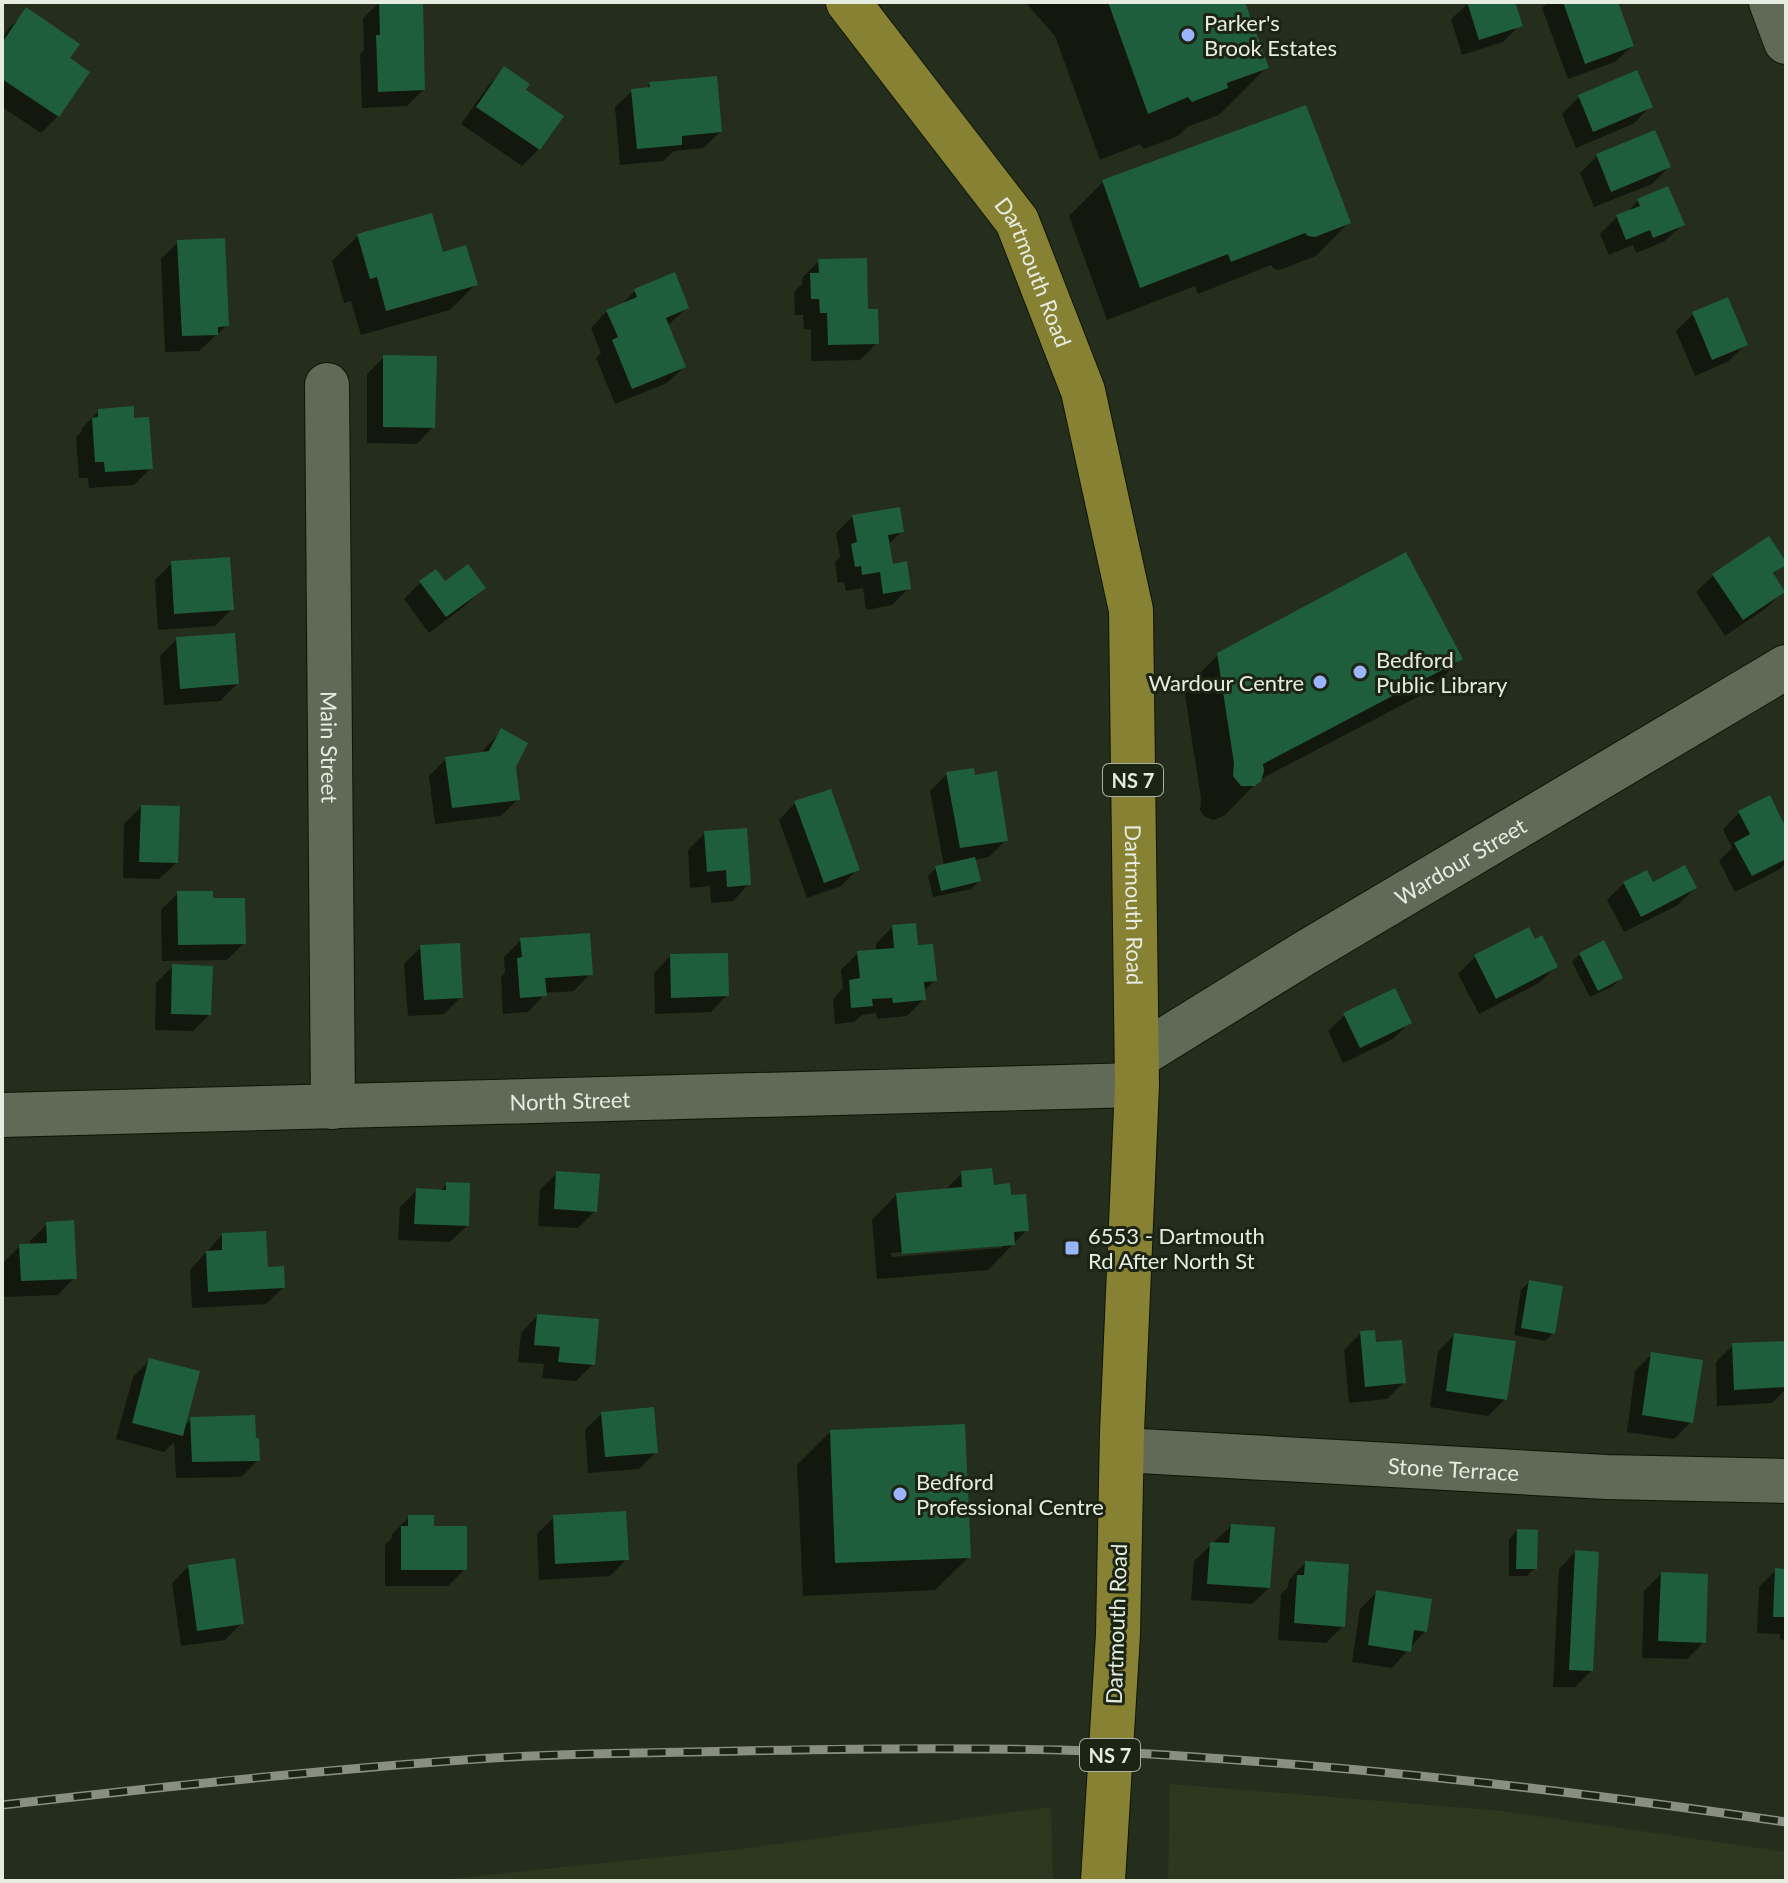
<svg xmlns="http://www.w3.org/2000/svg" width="1788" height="1883" font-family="Lato,sans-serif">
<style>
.built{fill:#2e3821}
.shadow{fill:#0007;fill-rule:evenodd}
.building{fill:#1f5e3d}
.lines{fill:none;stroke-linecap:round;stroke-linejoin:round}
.minor-casing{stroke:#0e1506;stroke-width:46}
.major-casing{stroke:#0e1506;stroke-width:46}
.minor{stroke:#606a56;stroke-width:44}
.major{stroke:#878134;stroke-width:44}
.rail-casing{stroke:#898f81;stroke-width:9}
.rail{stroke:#1c2413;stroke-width:6;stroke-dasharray:18;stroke-linecap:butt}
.poi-dot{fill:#9cb4fd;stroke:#1c2413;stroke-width:3}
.labels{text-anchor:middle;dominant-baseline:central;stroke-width:6;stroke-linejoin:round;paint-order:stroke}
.shield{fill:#1c2413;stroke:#aab0a3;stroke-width:2}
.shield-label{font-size:20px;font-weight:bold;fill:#e7ece1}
.poi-label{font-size:22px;fill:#e7ece1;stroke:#1c2413;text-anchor:start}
.street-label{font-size:22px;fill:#e7ece1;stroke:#1c2413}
</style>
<rect width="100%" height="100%" fill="#252d1c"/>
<path class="built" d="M1170 1784 1503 1811 1786 1852V1881H1168Z
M1051 1807 1053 1881H428L733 1850Z"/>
<path class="shadow" d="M380 2H421L423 90 407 106 362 108 360 54 364 50 363 18Z
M1025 2H1243L1266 68 1219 115 1187 127 1178 136 1144 149 1140 144 1100 160 1055 36Z
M1470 2H1513L1520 25 1503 42 1462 55 1451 19Z
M1549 2H1616L1632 46 1615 62 1568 79 1542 8Z
M27 10 68 58 58 116 41 133 2 107V38L10 27Z
M504 69 523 90 561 116 539 149 522 166 461 124 488 86Z
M650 84 720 132 703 148 674 151 663 161 620 165 615 107 632 91 645 89Z
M1579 97 1650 107 1633 124 1576 148 1562 114Z
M1597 156 1669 167 1652 184 1594 207 1580 173Z
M1103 182 1349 222 1316 256 1280 270 1274 269 1271 265 1198 294 1195 286 1107 320 1069 216Z
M1638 201 1682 225 1665 241 1636 253 1633 245 1609 255 1600 234 1617 217 1625 214Z
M358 236 441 254 475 285 450 310 361 335 351 301 344 303 332 261Z
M178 242 227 325 199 351 165 352 161 259Z
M819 261 866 311 877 343 860 360 811 361V330L804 329 803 315H795L794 292 802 284V278Z
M635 291 687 308 667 326 684 367 667 383 615 404 596 358 601 353 591 328 607 311 619 307Z
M1727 300 1746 344 1729 361 1695 376 1676 331 1693 314Z
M384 357 433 427 417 444 367 443V374Z
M99 411 132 420 151 468 134 485 89 488 88 478H79L76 437 82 431V428Z
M853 516 902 531 887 546 891 567 909 588 892 605 866 610 863 588 846 591 844 582 838 583 835 562 840 557 836 533Z
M1768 539 1785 563 1772 576 1783 592 1766 608 1725 636 1696 592 1713 576Z
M172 563 232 609 215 626 158 630 155 580Z
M421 582 445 584 483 588 466 605 429 633 404 599Z
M177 639 237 684 220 701 164 705 160 656Z
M1218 655 1461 659 1427 692 1259 780 1225 815 1219 818 1213 820 1204 816 1200 810 1201 798 1184 689Z
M502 731 513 767 518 799 501 816 435 824 429 776 446 759 481 754 485 748Z
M947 774 1005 841 989 857 974 860 979 881 971 889 933 897 928 876 936 868 944 866 930 791Z
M795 803 858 869 841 886 807 898 779 820Z
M141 807 176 863 159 879 123 878 124 824Z
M1739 813 1786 832V863L1780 869 1735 892 1719 861 1732 848 1723 829Z
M705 833 749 884 733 901 711 903 710 886 690 888 688 850Z
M1624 883 1652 884 1695 888 1678 905 1624 932 1607 900Z
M178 893 211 900 244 943 227 960 162 961 161 910Z
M892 927 916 947 935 980 923 992 924 999 907 1016 877 1019 876 1013 862 1015 854 1022 835 1024 833 999 843 988 841 970 858 953 876 952V944Z
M1528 930 1556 967 1539 983 1479 1014 1458 974 1475 957Z
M521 940 590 974 574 991 544 993V995L528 1012 503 1014 501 977 505 972 504 957Z
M421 947 461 997 444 1014 408 1016 404 964Z
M1580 954 1621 978 1613 986 1590 997 1572 962Z
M670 956 727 995 711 1012 655 1014 654 973Z
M173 966 210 1014 193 1031 155 1030 156 983Z
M1345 1015 1409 1023 1393 1039 1343 1063 1328 1031Z
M557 1173 595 1211 578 1228 538 1226 540 1190Z
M962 1173 1009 1197 1027 1230 988 1270 877 1279 872 1220 897 1194 945 1190ZM1005 1244 1001 1248 892 1257 891 1253Z
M447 1184 467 1226 450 1242 398 1240 400 1207 417 1190 439 1192Z
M47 1224 74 1278 58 1295 4 1297 3 1263 20 1246H30V1241Z
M222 1235 266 1269 283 1288 266 1304 192 1308 190 1270Z
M1529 1282 1553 1333 1545 1341 1514 1335 1521 1290Z
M537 1316 593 1364 576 1381 542 1378 544 1364 518 1362 521 1333Z
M1361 1333 1374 1344 1404 1382 1387 1399 1349 1403 1344 1350Z
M1454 1335 1505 1399 1488 1416 1430 1407 1438 1352Z
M1786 1343V1389L1772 1403 1717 1406 1716 1362 1733 1345Z
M1652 1354 1691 1422 1674 1439 1627 1432 1635 1371Z
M150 1360 184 1426 191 1419 258 1460 241 1477 176 1478 174 1442 164 1452 116 1439 133 1377Z
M602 1413 656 1452 639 1469 588 1473 585 1430Z
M830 1432 969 1557 935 1590 803 1596 797 1465Z
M409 1517 465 1569 448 1586H385V1545L392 1538V1534Z
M554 1517 627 1559 610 1576 539 1580 537 1534Z
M1231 1526 1269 1588 1252 1604 1191 1600 1194 1561Z
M1517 1531 1535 1568 1527 1576H1509V1539Z
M1575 1552 1591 1671 1575 1687H1553L1559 1569Z
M1305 1563 1343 1626 1326 1643 1278 1640 1281 1594 1288 1587 1289 1580Z
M189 1566 242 1623 225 1640 181 1646 172 1583Z
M1776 1570 1786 1571V1640L1780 1639V1634L1757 1633 1759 1587Z
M1661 1574 1704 1642 1687 1659 1642 1658 1644 1591Z
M1377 1592 1425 1631 1392 1668 1352 1662 1360 1609Z"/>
<path class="building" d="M379 2H423L425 90 378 92 376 35H380Z
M1108 2H1245L1269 68 1227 83 1228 88 1192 102 1188 97 1148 114Z
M1467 2H1515L1523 26 1479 40Z
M1563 2H1618L1634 46 1585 64Z
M26 7 80 44 70 58 90 72 59 117 2 79V43Z
M504 66 530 84 526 90 564 116 540 150 476 107Z
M1637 70 1653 107 1593 132 1578 95Z
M717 76 722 132 682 136V145L637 149 631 89 650 87 649 82Z
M1306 105 1351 223 1315 237 1308 236 1305 233 1231 262 1228 254 1140 288 1102 180Z
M1655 130 1671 167 1611 192 1596 154Z
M1668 186 1685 225 1653 238 1650 230 1626 240 1616 215 1640 206 1637 199Z
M432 213 443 252 466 245 478 285 386 311 377 277 370 279 357 234Z
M225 238 229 326 218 327V335L182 336 177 240Z
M867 258 868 309H878L879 344 828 345 827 313H820L819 299H811L810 273H819L818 259Z
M675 272 689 308 666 318 686 367 632 389 612 340 618 337 606 310 637 297 634 289Z
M1728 297 1748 345 1712 360 1692 312Z
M383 355 437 356 435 428 383 427Z
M134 406V418L149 417 153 469 105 472 104 462H95L92 418 98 417V409Z
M900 507 904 532 888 535 893 564 907 561 911 589 883 594 880 572 862 575 861 566 855 567 851 544 857 542 852 515Z
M1769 536 1786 562V565L1773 573 1785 592 1743 620 1712 574Z
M1406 552 1463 659 1263 764 1264 771 1261 781 1255 786H1241L1233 776 1234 763 1217 653Z
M230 557 234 610 174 614 171 561Z
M468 564 486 588 446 617 419 581 436 569 445 581Z
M235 633 239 684 180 689 176 637Z
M501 728 528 743 516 767 520 800 452 808 445 757 489 751Z
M974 768 975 775 997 771 1008 841 960 848 946 772Z
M831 789 860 870 824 883 794 801Z
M1770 795 1786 828V859L1752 876 1734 843 1750 834 1738 811Z
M141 805 180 806 178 863 139 862Z
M747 828 751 885 727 887 726 870 707 872 704 831Z
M975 857 981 881 941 891 935 866Z
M1685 865 1697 888 1641 917 1623 882 1647 870 1653 882Z
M177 891H213V898H245L246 944 178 945Z
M916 923 918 945 933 944 937 981 924 982 926 1000 893 1003 892 998 872 999 873 1006 851 1008 849 980 860 978 857 951 894 948 892 925Z
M1529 927 1535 939 1542 935 1558 967 1496 999 1474 955Z
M590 933 593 975 545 978 547 996 520 998 517 958 522 957 520 938Z
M1604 940 1623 978 1598 991 1579 953Z
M460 943 463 998 424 1000 420 945Z
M728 953 729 996 671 998 670 954Z
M172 964 213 966 211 1015 171 1014Z
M1395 988 1412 1023 1360 1048 1343 1013Z
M992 1168 994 1185 1010 1183 1011 1195 1026 1194 1029 1231 1014 1232 1015 1245 902 1254 896 1193 962 1187 961 1171Z
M556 1171 600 1174 597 1212 554 1209Z
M446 1182 470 1183 469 1226 414 1224 416 1188 446 1190Z
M74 1220 77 1279 21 1281 19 1244 47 1243 46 1222Z
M266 1231 268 1267 284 1266 285 1288 208 1292 206 1251 222 1250V1233Z
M1529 1280 1563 1286 1555 1334 1521 1328Z
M537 1314 599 1319 595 1365 558 1362 560 1347 534 1345Z
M1375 1330 1376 1342 1402 1340 1406 1383 1365 1387 1360 1331Z
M1454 1333 1516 1341 1507 1400 1446 1391Z
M1786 1341V1387L1734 1390 1732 1343Z
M1651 1352 1703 1360 1693 1423 1642 1415Z
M149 1358 200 1371 183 1436 132 1423Z
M654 1407 658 1453 605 1457 601 1412Z
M255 1415 256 1438H259L260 1461 192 1462 190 1417Z
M965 1424 971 1558 835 1563 830 1430Z
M626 1511 629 1560 555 1564 553 1515Z
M408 1515H434V1526H467V1570H401V1526H408Z
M1231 1524 1275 1527 1270 1588 1207 1584 1210 1542 1229 1543Z
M1517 1529 1538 1530 1537 1569H1516Z
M1575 1550 1599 1552 1593 1671 1569 1670Z
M235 1558 244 1624 197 1631 188 1565Z
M1305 1561 1349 1564 1345 1627 1294 1623 1297 1575H1304Z
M1775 1568 1786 1569V1617H1773Z
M1661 1572 1708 1574 1706 1643 1658 1641Z
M1376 1590 1432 1599 1427 1632 1414 1630 1411 1652 1368 1645Z"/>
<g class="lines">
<defs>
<g id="minor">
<path d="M1771 2 1786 42"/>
<path id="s1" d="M327 385 333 1107"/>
<path id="s2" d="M1137 1057 1305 953 1786 667"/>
<path id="s3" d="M2 1115 1137 1085"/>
<path id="s4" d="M1122 1450 1606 1477 1786 1481"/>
</g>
<g id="major">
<path id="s5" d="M848 2 1017 221 1083 391 1131 610 1137 1085 1122 1432 1118 1634 1103 1881"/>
</g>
</defs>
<use href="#minor" class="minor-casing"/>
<use href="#major" class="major-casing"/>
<use href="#minor" class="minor"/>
<use href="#major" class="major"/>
<defs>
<path id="rail" d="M2 1805C160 1787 318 1770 477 1759 548 1754 620 1753 692 1752 815 1749 938 1747 1061 1750 1124 1752 1187 1756 1250 1761 1429 1774 1608 1796 1786 1822"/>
</defs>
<use href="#rail" class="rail-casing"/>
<use href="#rail" class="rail"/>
</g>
<g class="poi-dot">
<circle cx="1188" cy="35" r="8"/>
<circle cx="1360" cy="672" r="8"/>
<circle cx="1320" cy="682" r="8"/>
<rect x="1064" y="1240" width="16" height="16" rx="4"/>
<circle cx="900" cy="1494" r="8"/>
</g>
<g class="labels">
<g class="shield">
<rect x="1103" y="764" width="60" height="32" rx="6"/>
<rect x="1080" y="1739" width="60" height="32" rx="6"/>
</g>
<g class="shield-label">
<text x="1133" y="780">NS 7</text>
<text x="1110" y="1755">NS 7</text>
</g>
<g class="poi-label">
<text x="1204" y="22">Parker's<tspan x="1204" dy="25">Brook Estates</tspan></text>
<text x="1376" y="659">Bedford<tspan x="1376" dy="25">Public Library</tspan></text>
<text x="1304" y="682" text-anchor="end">Wardour Centre</text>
<text x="1088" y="1235">6553 - Dartmouth<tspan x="1088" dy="25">Rd After North St</tspan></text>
<text x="916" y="1481">Bedford<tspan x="916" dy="25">Professional Centre</tspan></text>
</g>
<g class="street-label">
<text stroke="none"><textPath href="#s5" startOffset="330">Dartmouth Road</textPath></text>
<text stroke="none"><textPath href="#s1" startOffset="362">Main Street</textPath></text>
<text stroke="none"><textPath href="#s2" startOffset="378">Wardour Street</textPath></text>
<text stroke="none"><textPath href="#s5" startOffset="978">Dartmouth Road</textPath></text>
<text stroke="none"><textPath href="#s3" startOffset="568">North Street</textPath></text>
<text stroke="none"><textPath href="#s4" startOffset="332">Stone Terrace</textPath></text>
<text transform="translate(1116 1624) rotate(-88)">Dartmouth Road</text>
</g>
</g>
<rect width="1788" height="1883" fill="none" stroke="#e7ece1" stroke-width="8"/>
</svg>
